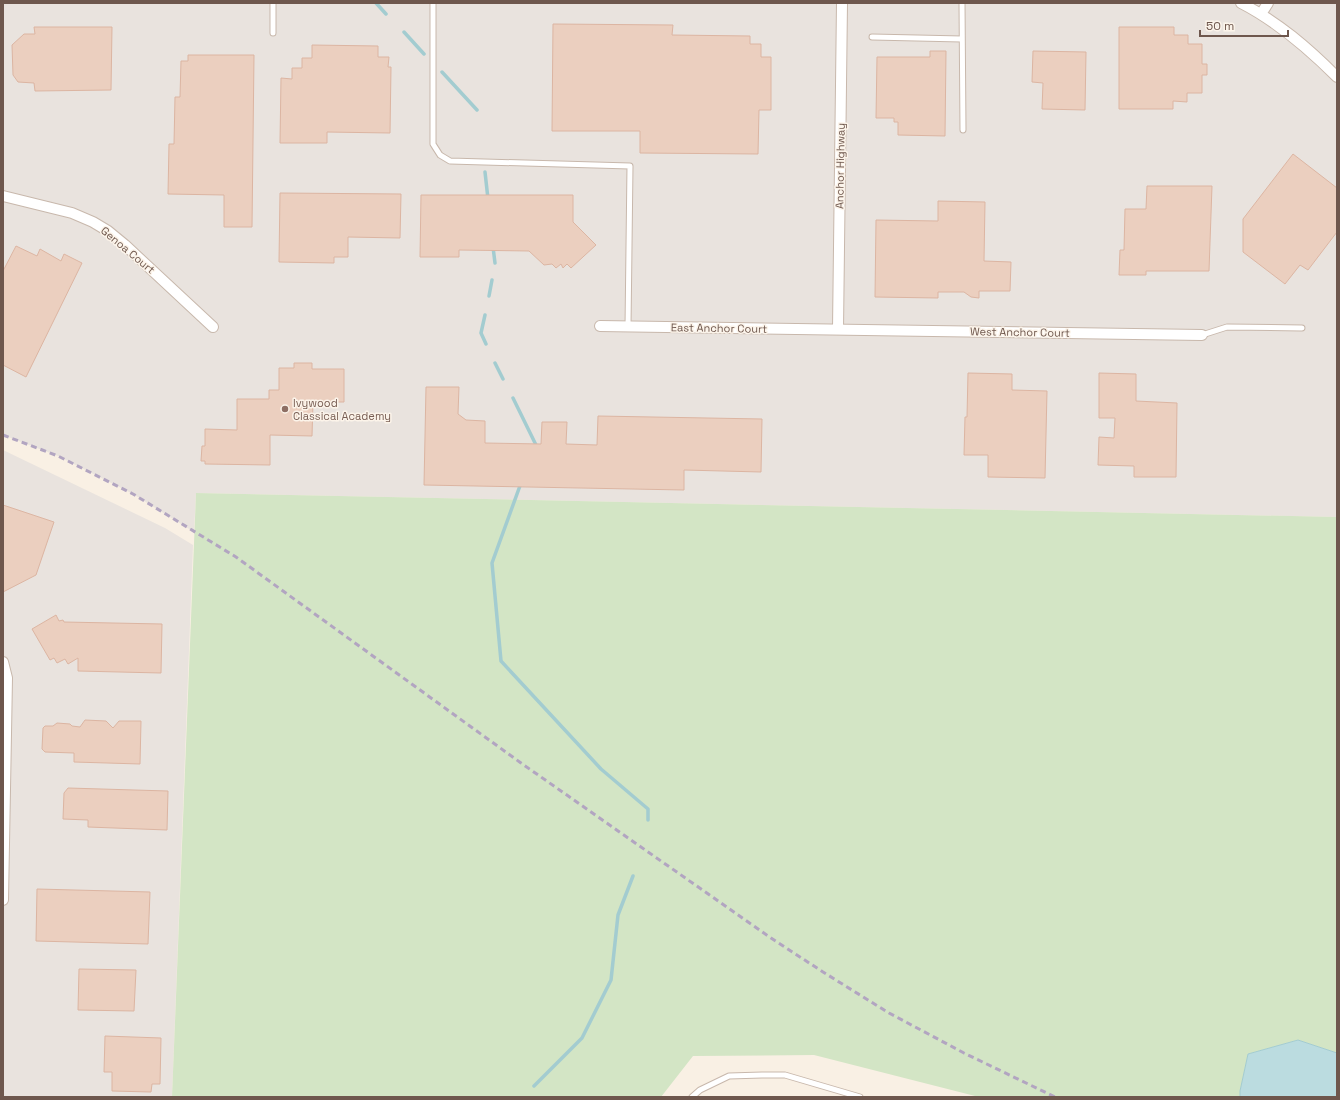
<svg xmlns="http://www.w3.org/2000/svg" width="1340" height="1100" font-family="'Space Grotesk',sans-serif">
	<rect width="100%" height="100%" fill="#f9f0e4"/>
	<path fill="#e9e3de" d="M3,3H1337V517L196,493L194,532L133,494L58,456L3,435Z
		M3,450L165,528L193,545L172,1097H3Z"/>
	<path fill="#d3e5c5" d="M196,493L1337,517V1053L1298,1040L1248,1054L1240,1091V1097H979L814,1055L693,1056L661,1097H172Z"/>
	<path fill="#bbdce0" stroke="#a3ccd0" d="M1298,1040L1337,1053V1097H1240V1091L1248,1054Z"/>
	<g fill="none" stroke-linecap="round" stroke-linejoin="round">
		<path stroke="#a3ccd0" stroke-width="3.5" d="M376,3L386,14
			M404,32L424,54
			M442,72L477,110
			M485,172L488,199
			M493,247L495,263
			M489,296L492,280
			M485,315L481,333L486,344
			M495,363L503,379
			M513,398L536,445L535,447
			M521,483L492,563L501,661L601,769L648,809V820
			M534,1086L582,1038L611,980L618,915L633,876"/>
	</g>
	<path fill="#ebcfbf" stroke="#dcb5a2" d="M553,24L673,25L672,35L750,36V44H761V57H771V110H759L758,154L640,153V131H552Z
		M34,27H112L111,90L35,91L34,83L18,82L13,75L12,45L24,34H35Z
		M1119,27H1174V35H1188V44H1202V64H1207V75H1202V93H1187V102L1173,101V109H1119Z
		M312,45L378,46V57H389L388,67H391L390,133L327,132V143H280L281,78L292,79V68H302V58H312Z
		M930,51H946L945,136L898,135V122H894V118H876L877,57H930Z
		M1033,51L1086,52L1085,110L1042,109L1043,83L1032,82Z
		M188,55H254L252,227H224V195L168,194L169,144H174L175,97H180L181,61H188Z
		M1293,154L1337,188V232L1308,270L1300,265L1285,284L1243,252V219Z
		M1147,186H1212L1209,271H1146V275H1119L1120,250H1124L1125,209H1146Z
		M280,193L401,194L400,238L348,237V257H334V263L279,262Z
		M421,195H573V222L596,245L571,268L567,264L563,268L561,264L556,268L552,264L544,265L529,251L459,250V257H420Z
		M938,201L985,202L984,261L1011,262L1010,291H979V298L971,297L964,292H938V298L875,297L876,220L938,221Z
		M16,246L37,256L40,249L61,261L64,254L82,263L26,377L3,365V271Z
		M294,363H312V369H344V402H313L312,436L270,435V465L205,464V461H201L202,446H205V429L237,430V399H269V390H279V368H294Z
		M968,373L1012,374V390L1047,391L1045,478L988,477V455H964L965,417H967Z
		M1099,373L1136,374V401L1177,403L1176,477H1134V466L1098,465L1099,437L1114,438L1115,418H1099Z
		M426,387H459L458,414L466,420L485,421V443L541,444L542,422H567L566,444L597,445L598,416L762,419L761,472L684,470V490L424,485Z
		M3,505L54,522L36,575L3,592Z
		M56,615L59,621L63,620L64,622L162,624L161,673L78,671V658L68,664L65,659L57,663L54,658L50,660L32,629Z
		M85,720L106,721L113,728L119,721H141L140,764L74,762V753L45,752L42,749L43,728L45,726H53L57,723L70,724L72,726L80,727Z
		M68,788L168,791L167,830L88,827V820L63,819L64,793Z
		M37,889L150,892L148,944L36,941Z
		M79,969L136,970L134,1011L78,1010Z
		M105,1036L161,1038L160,1084H152L151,1092L112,1091V1072H104Z"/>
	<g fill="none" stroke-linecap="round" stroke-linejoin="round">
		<g stroke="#c8b8ac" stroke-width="7">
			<path id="service" d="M273,3V33
				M433,3V144L440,155L450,161L630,166L628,327
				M962,3L963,130
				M872,37L962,39
				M1202,335L1227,327L1302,328
				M692,1097L700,1090L729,1076L762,1075H785L860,1097"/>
		</g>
		<g stroke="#c8b8ac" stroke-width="12">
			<path id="minor" d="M1241,3C1278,22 1308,48 1337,77
				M1261,14L1268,3
				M3,196L72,213L93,222L108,231L125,245L213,327
				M600,326L1202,335
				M838,329L842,3
				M3,662L7,678L3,900"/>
		</g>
		<use href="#service" stroke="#fff" stroke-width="5"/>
		<use href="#minor" stroke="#fff" stroke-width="10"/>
		<path stroke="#b2a5c1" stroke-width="3" stroke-dasharray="6 4" stroke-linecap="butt" d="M3,435L58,456L133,494L236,557L521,763L771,938L823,972L889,1013L964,1053L1055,1097"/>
	</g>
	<circle fill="#8d6e63" stroke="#fcf4ea" stroke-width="1.5" cx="285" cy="409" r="4"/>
	<g text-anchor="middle" stroke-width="3" stroke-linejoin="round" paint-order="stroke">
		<g font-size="11" fill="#6e574d" stroke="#fcf4ea">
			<text transform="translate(840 166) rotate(-89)" y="4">Anchor Highway</text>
			<text transform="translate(128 250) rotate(40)" y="4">Genoa Court</text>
			<text transform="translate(719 328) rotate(1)" y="4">East Anchor Court</text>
			<text transform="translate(1020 332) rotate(1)" y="4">West Anchor Court</text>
		</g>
		<g font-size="11" fill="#785e54" stroke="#fcf4ea" text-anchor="start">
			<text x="293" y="407">Ivywood<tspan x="293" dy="13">Classical Academy</tspan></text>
		</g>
	</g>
	<rect width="1340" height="1100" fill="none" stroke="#6e574d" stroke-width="8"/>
	<path d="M1200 30v6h88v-6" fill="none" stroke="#6e574d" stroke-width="2"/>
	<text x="1206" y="30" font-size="12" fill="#6e574d" stroke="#fcf4ea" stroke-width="3" paint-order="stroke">50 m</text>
</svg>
